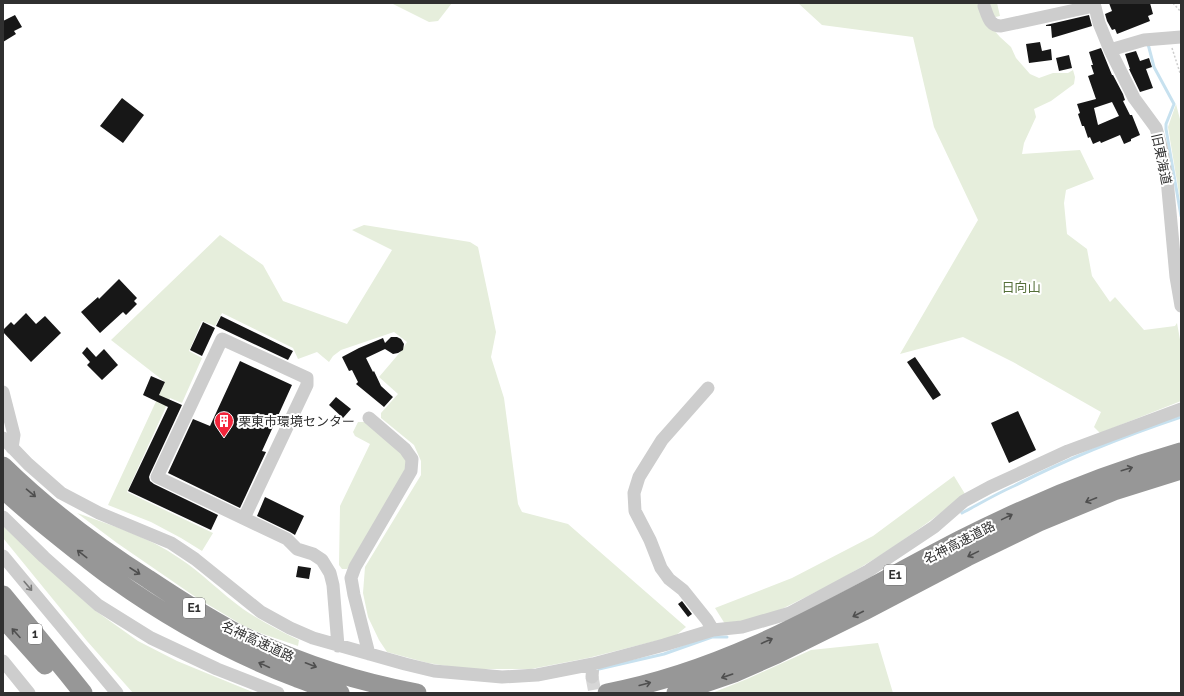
<svg xmlns="http://www.w3.org/2000/svg" width="1184" height="696" font-family="Raleway,'Noto Sans JP',sans-serif">
	<rect width="100%" height="100%" fill="#fff"/>
	<path fill="#e6eedc" d="M391,3H452L438,21L429,22Z
		M798,3H997L1000,16L986,19L991,27L1000,37L1011,47L1016,58L1030,74L1039,78L1053,73H1068L1073,70L1075,77L1074,84L1051,101L1034,109L1036,117L1024,143L1022,154L1080,150L1094,179L1066,190L1064,203L1067,234L1087,249L1092,276L1110,302L1115,297L1144,330L1175,326L1177,323L1181,345V401L1100,433L1094,427L1101,412L1013,362L963,337L900,354L978,220L934,127L913,37L822,25Z
		M1176,104L1181,123V206L1168,127Z
		M364,225L470,242L478,247L496,332L491,357L504,398L518,504L522,512L568,524L686,627L675,636L588,658L531,669H466L428,663L387,652L379,640L368,617L363,593L365,567L421,475V461L414,445L381,418V413L398,394L379,377L402,350L407,342L394,332L341,350L333,356L329,362L317,352L298,359L293,348L222,313L215,326L202,321L189,351L202,358L182,403L170,398L127,492L213,533L202,551L181,538L151,522L108,505L165,382L111,340L220,235L263,265L283,301L347,324L392,250L352,230Z
		M358,422H365L403,453L408,462L405,470L347,569H342L339,565L340,506L370,444L355,436L353,432Z
		M954,476L965,494C916,533 864,569 808,596C790,605 773,614 755,619C745,622 734,622 725,624L715,608L792,578L873,536Z
		M77,513C111,525 149,537 179,558C202,573 221,593 243,609C261,621 279,631 299,640L298,646L263,634L244,626L197,598L117,543Z
		M3,526L93,609L138,641L177,661L255,693H133L87,641L3,538Z
		M878,643L893,693H712L747,679L811,650Z"/>
	<g fill="none" stroke-linecap="round" stroke-linejoin="round">
		<path stroke="#c7e1ef" stroke-width="3" d="M1148,44L1154,67L1174,104L1166,124V129L1181,216
			M962,513C979,504 996,494 1014,486C1067,459 1124,436 1181,417
			M599,669L664,654L712,637H727"/>
	</g>
	<path fill="#171717" fill-rule="evenodd" d="M1109,3H1150L1153,14L1148,16L1150,21L1117,34L1115,29L1112,30L1107,21L1105,14L1112,11Z
		M15,15L22,27L14,31L16,34L3,42V21Z
		M1089,15L1092,26L1052,38L1051,26H1046V25Z
		M1040,42L1042,51L1051,49L1052,60L1029,63L1026,44Z
		M1101,48L1112,75H1113L1123,94L1125,100L1123,101L1130,115H1132L1140,135L1131,139V141L1124,144L1120,135L1101,143L1100,141L1093,144L1090,137L1088,138L1084,126H1082L1078,114L1080,113L1077,104L1096,99L1088,76L1094,74L1091,65H1093L1089,52ZM1112,102L1119,116L1098,125L1094,108Z
		M1136,51L1140,61L1149,58L1152,67L1146,69L1153,88L1140,92L1129,69H1130L1125,54Z
		M1069,55L1072,68L1059,71L1056,58Z
		M122,98L144,115L123,143L100,126Z
		M119,279L137,298L134,301L137,304L126,315L123,312L100,333L81,312L98,297L99,299Z
		M26,313L36,324L45,316L61,333L31,362L3,332V330L11,322L14,325Z
		M221,316L293,351L288,360L216,326Z
		M203,322L215,328L202,356L190,350Z
		M391,337H397L401,339L404,344L403,350L398,353L393,354L385,349L366,358L373,372L374,371L381,386L393,397L384,407L356,384L358,382L352,370L349,371L342,357L359,348L383,338L385,343Z
		M87,347L96,357L104,349L118,365L102,380L87,365L90,362L82,353Z
		M915,357L941,395L933,400L907,362Z
		M240,361L292,385L262,451L266,452L240,508L168,473L193,419L210,426Z
		M151,376L165,382L159,395L182,405L150,474L149,477L150,481L154,484L218,515L211,530L128,491L168,407L143,395Z
		M336,397L351,409L343,418L329,405Z
		M1018,411L1036,450L1009,463L991,423Z
		M265,497L304,516L295,535L290,532L257,516Z
		M298,566L311,568L309,579L296,577Z
		M682,601L692,614L688,617L678,604Z"/>
	<g fill="none" stroke-linecap="round" stroke-linejoin="round">
		<path stroke="#d6d6d6" stroke-width="13" stroke-dasharray="13 6" stroke-linecap="butt" d="M592,677L595,693"/>
		<path stroke="#cdcdcd" stroke-width="1.5" stroke-dasharray="2 2" stroke-linecap="butt" d="M1173,3L1181,12
			M1172,48L1181,76"/>
		<path stroke="#cdcdcd" stroke-width="13" d="M1094,3L1099,23L1110,50L1134,98L1156,128L1161,146L1167,179L1176,277L1181,306
			M984,6C988,16 989,26 1001,26L1094,6
			M1110,50L1144,40L1181,37
			M708,388L662,440L639,477L634,493L635,511L650,540L661,568L669,579L683,590L707,620L713,630
			M3,392L14,435L12,448
			M3,438L28,464L61,493L99,513L171,543L195,559L261,612L290,628L313,638L405,664L434,671L502,677L537,675L593,664L664,645L713,630L742,627L790,613L868,571L934,527L964,501L990,487L1068,451L1181,409
			M3,517L44,557L98,605L151,638L217,669L278,693
			M244,518L307,385V378L222,339L157,477L287,539L297,549L313,554L322,560L330,573L333,585L338,646
			M3,556L117,693
			M369,654L354,595L351,578L355,567L411,471L412,459L405,449L369,418
			M3,661L29,693
			M592,677L593,664"/>
		<path stroke="#979797" stroke-width="19" d="M3,466C47,509 96,546 148,579C175,597 203,615 231,630C290,660 352,681 417,693
			M3,489C26,511 52,531 77,551C89,560 101,570 114,579C170,619 232,653 297,678C311,683 325,689 340,693
			M3,595L67,673L83,693
			M3,618L45,665
			M607,693C738,668 844,600 960,540C1031,504 1104,474 1181,452
			M676,693L734,673L777,654L864,611L967,557L1039,522L1114,491L1181,470"/>
	</g>
	<defs><path id="oneway-shaft" d="M-6 0H5M1.5-3L5.5 0L1.5 3" fill="none" stroke-width="1.6" stroke-linecap="round" stroke-linejoin="round"/></defs>
	<g stroke="#4f4f4f">
		<use href="#oneway-shaft" transform="translate(1127 469) rotate(-17)"/>
		<use href="#oneway-shaft" transform="translate(31 493) rotate(40)"/>
		<use href="#oneway-shaft" transform="translate(1091 500) rotate(158)"/>
		<use href="#oneway-shaft" transform="translate(1007 517) rotate(-26)"/>
		<use href="#oneway-shaft" transform="translate(82 554) rotate(-142)"/>
		<use href="#oneway-shaft" transform="translate(973 554) rotate(154)"/>
		<use href="#oneway-shaft" transform="translate(135 571) rotate(33)"/>
		<use href="#oneway-shaft" transform="translate(858 614) rotate(153)"/>
		<use href="#oneway-shaft" transform="translate(16 633) rotate(-132)"/>
		<use href="#oneway-shaft" transform="translate(767 641) rotate(-24)"/>
		<use href="#oneway-shaft" transform="translate(264 665) rotate(-155)"/>
		<use href="#oneway-shaft" transform="translate(311 665) rotate(21)"/>
		<use href="#oneway-shaft" transform="translate(727 676) rotate(161)"/>
		<use href="#oneway-shaft" transform="translate(645 684) rotate(-15)"/>
	</g>
	<use stroke="#777" href="#oneway-shaft" transform="translate(28 586) rotate(50)"/>
	<defs>
		<g id="building-pin" transform="scale(1)"><path d="M0 17L-7.5 6A9.5 9.5 0 1 1 7.5 6Z" fill="#f3253b" stroke="#fff"/><path d="M-4-6H4V6H1V3H-1V6H-4ZM-2.5-4.3h1.7v1.8h-1.7ZM.8-4.3h1.7v1.8H.8ZM-2.5-1h1.7V.8h-1.7ZM.8-1h1.7V.8H.8Z" fill="#fff"/></g>
	</defs>
	<g fill-rule="evenodd">
		<use href="#building-pin" x="224" y="421"/>
	</g>
	<g text-anchor="middle" stroke-width="4" stroke-linejoin="round" paint-order="stroke">
		<g fill="#fff" stroke="#6e6e6e" stroke-width="1">
			<rect x="884" y="565" width="22" height="20" rx="3"/>
			<rect x="183" y="598" width="22" height="20" rx="3"/>
			<rect x="28" y="624" width="14" height="20" rx="3"/>
		</g>
		<g font-size="12" font-weight="bold" fill="#303030">
			<text x="895" y="579">E1</text>
			<text x="194" y="612">E1</text>
			<text x="35" y="638">1</text>
		</g>
		<g font-size="13" fill="#303030" stroke="#fff">
			<text transform="translate(1162 159) rotate(78)" y="5">旧東海道</text>
			<text transform="translate(959 542) rotate(-27)" y="5">名神高速道路</text>
			<text transform="translate(258 641) rotate(25)" y="5">名神高速道路</text>
		</g>
		<g font-size="13" fill="#546f39" stroke="#fff">
			<text x="1021" y="292">日向山</text>
		</g>
		<g font-size="13" fill="#303030" stroke="#fff" text-anchor="start">
			<text x="238" y="426">栗東市環境センター</text>
		</g>
	</g>
	<rect width="1184" height="696" fill="none" stroke="#303030" stroke-width="8"/>
</svg>
